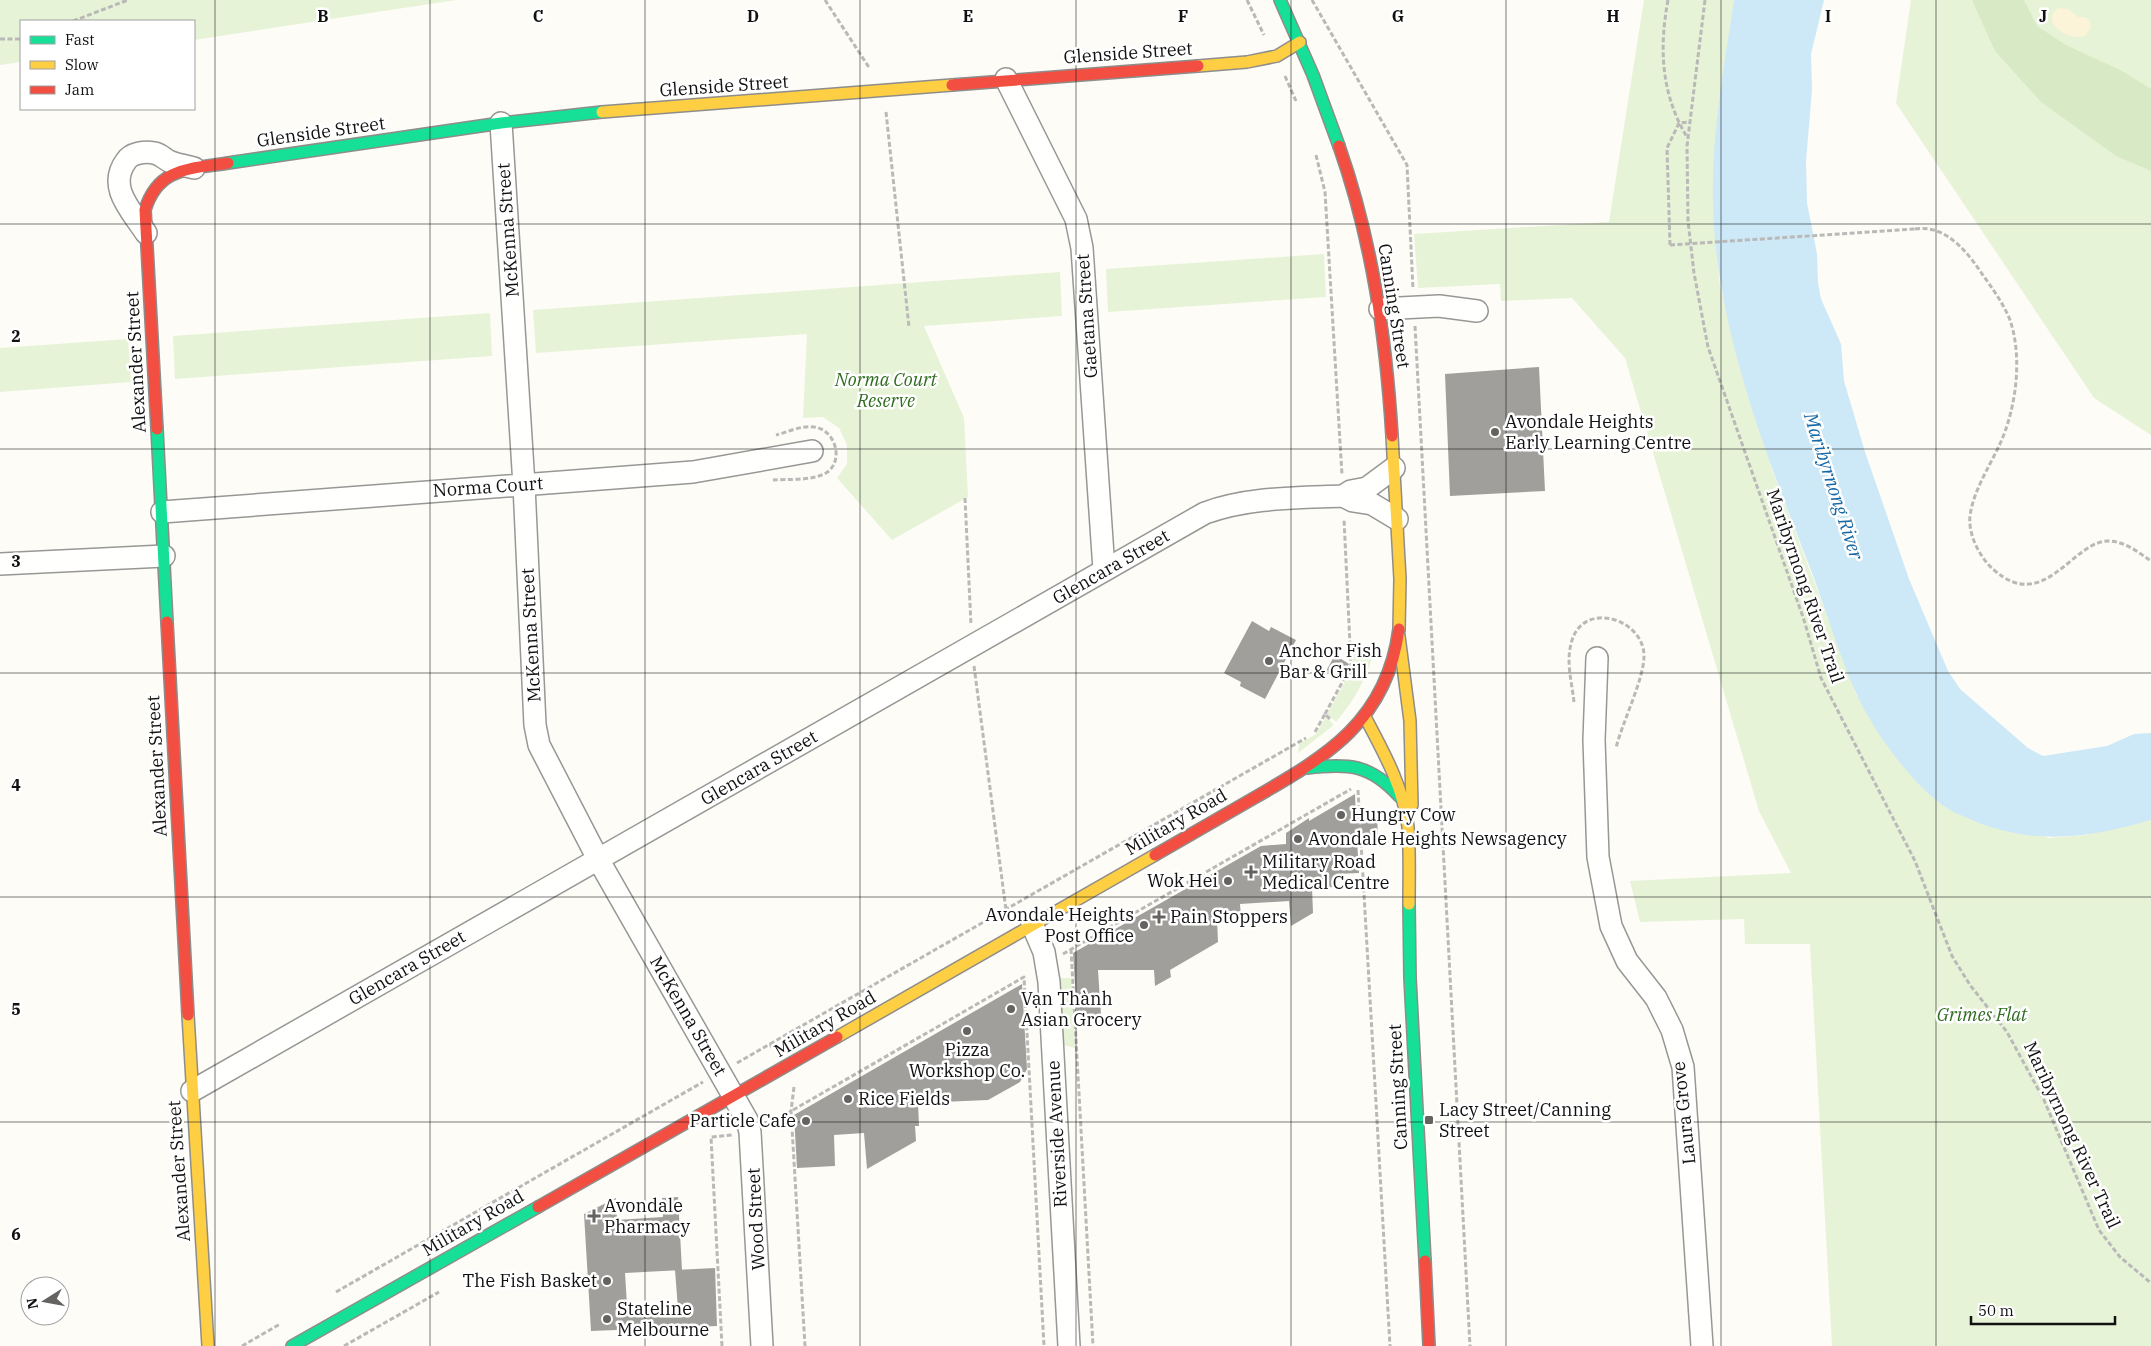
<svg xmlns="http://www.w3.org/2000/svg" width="2151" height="1346" font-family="'IBM Plex Serif',serif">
	<rect width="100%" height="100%" fill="#fdfcf7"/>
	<path fill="#e7f3d7" d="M0,0H456L194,40V21H21V62L0,65Z
		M1644,0H1734L1718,110L1713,204L1720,286L1741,369L1773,472L1857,696L2048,838L2085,835L2151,820V1346H1832L1810,944H1745L1744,919L1640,922L1630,881L1791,873L1759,811L1625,358L1572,298L1501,301L1500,284L1418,288L1414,234L1609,222Z
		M1911,0H2151V435L2094,398L1896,103Z
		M1324,254L1326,297L1108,312L1106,269Z
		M1060,272L1062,316L924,326L964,418L968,497L892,540L837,478L847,464V445L839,428L823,417L803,418L807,334L536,353L533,310Z
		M490,313L492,356L175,379L173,336Z
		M128,339L131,382L0,392V348Z
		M1372,644L1376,645C1368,675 1356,699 1336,722L1327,714L1353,667L1352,648Z
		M1326,717L1334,725L1298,753L1299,744L1316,734Z
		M1059,978H1071L1075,1048L1063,1045Z"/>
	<path fill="#d8eac5" d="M1972,0H2024L2037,26L2066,45L2122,71L2151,89V171L2116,156L2041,102L1995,51Z"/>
	<path fill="#fcf4d9" d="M2058,8L2068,9L2078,17H2085L2090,21L2091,27L2086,35C2072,43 2038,23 2058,8Z"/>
	<path fill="#cde8f7" d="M1734,0H1824L1811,54L1812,90L1806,161L1807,203L1817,254L1818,283L1821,299L1841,344L1844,381L1865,452L1909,579L1948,671L1960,689L2028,748L2043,756L2107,746L2134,734L2151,733V820C2089,838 2033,846 1972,820C1964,816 1954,813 1947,808C1913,786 1874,732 1857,695C1839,656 1827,613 1812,573C1767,457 1716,330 1713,204C1711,136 1724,67 1734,0Z"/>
	<path fill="#a19f9c" d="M1539,367L1545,491L1450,496L1445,374Z
		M1252,621L1269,631L1271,627L1296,640L1265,699L1240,686L1241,682L1224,673Z
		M1335,655L1349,664L1341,679L1326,671Z
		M1355,794L1356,818L1377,817L1378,837L1357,840L1359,873L1336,874V887L1312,888L1313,913L1291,926L1289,901L1240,904L1241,917L1217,918L1218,942L1170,970L1171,977L1155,986L1154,970H1098L1101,1015L1077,1016L1073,953L1261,846L1286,844V833L1309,818V821Z
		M1022,984L1027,1069L1020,1082L988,1100L918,1103L919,1126H915L916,1141L867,1169L864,1133L834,1135L835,1166L797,1168L794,1115Z
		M678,1197L682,1270L625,1273L627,1305H645V1310L678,1309L675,1270L715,1268L717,1326L591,1331L584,1214L616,1198L617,1220L663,1217L662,1198Z"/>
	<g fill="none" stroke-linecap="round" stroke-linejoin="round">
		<g stroke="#979795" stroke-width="24">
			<path id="street" d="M1006,79L1076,219L1082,248L1104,570
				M501,123L524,485L535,725L539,745L598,859L747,1120L750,1132L762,1346
				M146,233C131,210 107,187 126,161C131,153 145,151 154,153C161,154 165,160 171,162C179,165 187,166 194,168
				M1380,309L1439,306L1477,311
				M1343,496L1353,501L1372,504L1397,519
				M162,512L693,472L812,451
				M0,564L164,556
				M1597,658L1594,740L1598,857L1611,926L1627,961L1656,998L1672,1030L1683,1067L1702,1346
				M1032,924L1044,952L1049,982L1069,1346
				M192,1091L1205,513C1249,497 1297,498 1343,496L1351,491L1367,488L1394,468"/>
		</g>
		<g stroke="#8e8d8b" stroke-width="14">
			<path id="fast" d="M1280,0L1313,75L1339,146
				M228,163L501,123L602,112
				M157,429L167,622
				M1307,768C1348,763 1370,764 1399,796
				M1409,904L1410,978L1425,1261
				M292,1346L538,1207"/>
		</g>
		<g stroke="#8e8d8b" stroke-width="14">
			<path id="slow" d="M1198,66L1247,62L1277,56L1300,42
				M602,112L952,85
				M1392,436L1400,579L1399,629
				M1399,636L1410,721L1412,805
				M1365,717C1383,751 1404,788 1408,827C1410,852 1409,879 1409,904
				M188,1015L208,1346
				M837,1037L1155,855"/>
		</g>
		<g stroke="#8e8d8b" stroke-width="14">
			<path id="jam" d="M952,85L1198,66
				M1339,146C1372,240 1386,337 1392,436
				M157,429L145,210C158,167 190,169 228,163
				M167,622L188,1015
				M1155,855C1188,836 1221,817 1254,798C1327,756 1387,721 1399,629
				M538,1207L837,1037
				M1425,1261L1429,1346"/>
		</g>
		<path stroke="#b9b9b8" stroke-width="3" stroke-dasharray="5 2.5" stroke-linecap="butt" d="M825,0L870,69
			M1247,0L1264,35
			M1312,0L1407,165L1413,289
			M1668,0C1659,48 1661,94 1687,137
			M1705,0L1687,146L1688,221L1694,273L1708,347L1804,620L1821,678L1915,861L1952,956L1970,985L2007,1032L2044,1100L2099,1230L2120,1257L2151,1283
			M73,21L128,0
			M0,39H21
			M1285,76L1296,101
			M886,112L909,327
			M1316,155L1325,192L1342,475
			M1915,229C1942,225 1961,245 1976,265C1988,283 2002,300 2010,320C2023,358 2016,410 1999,446C1989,467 1973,492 1970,516C1968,535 1980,558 1994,570C2045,615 2073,539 2110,541C2126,542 2139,553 2151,561
			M1670,245L1667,148L1679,123L1689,122
			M1415,326L1470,1346
			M773,480C788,479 812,481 826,473C845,461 835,429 814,427C802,425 788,432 776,435
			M965,498L971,625
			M974,666L1006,910
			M1574,702C1572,683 1566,663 1571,644C1581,599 1644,618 1644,656C1644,679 1622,723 1616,748
			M1325,714L1351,666L1344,519
			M1315,732L1325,714L1331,720
			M1358,790L1390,1346
			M1071,949L1093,1346
			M1063,954L1351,789
			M770,1044L1306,738
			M737,1063L770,1044L773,1049
			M794,1087L791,1111L805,1346
			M767,1125L1024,977L1044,1346
			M336,1292L703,1082
			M242,1346L280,1324
			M344,1346L439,1292
			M722,1346L711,1137L732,1135"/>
		<use href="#street" stroke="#fffffe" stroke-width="21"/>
		<use href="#fast" stroke="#16e098" stroke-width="11"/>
		<use href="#slow" stroke="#ffcf43" stroke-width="11"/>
		<use href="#jam" stroke="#f24e42" stroke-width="11"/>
		<path stroke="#b9b9b8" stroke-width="3" stroke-dasharray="5 2.5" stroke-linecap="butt" d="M1670,245L1915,229"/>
	</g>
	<path fill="none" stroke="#111" stroke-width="1" stroke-opacity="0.55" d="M215,0V1346M430,0V1346M645,0V1346M860,0V1346M1076,0V1346M1291,0V1346M1506,0V1346M1721,0V1346M1936,0V1346M0,224H2151M0,449H2151M0,673H2151M0,897H2151M0,1122H2151"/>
	<g fill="#646362" stroke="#fff" stroke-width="2">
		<circle cx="1495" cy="432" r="5"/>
		<circle cx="1269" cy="661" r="5"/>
		<circle cx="1341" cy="815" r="5"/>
		<circle cx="1298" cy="839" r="5"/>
		<path d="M1248.5 864.5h5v5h5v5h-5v5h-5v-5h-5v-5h5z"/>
		<circle cx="1228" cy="881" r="5"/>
		<path d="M1156.5 909.5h5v5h5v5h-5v5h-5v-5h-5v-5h5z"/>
		<circle cx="1144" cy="925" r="5"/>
		<circle cx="1011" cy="1009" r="5"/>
		<circle cx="967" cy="1031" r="5"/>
		<circle cx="848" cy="1099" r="5"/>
		<rect x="1424" y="1115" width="10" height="10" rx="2.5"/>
		<circle cx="806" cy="1121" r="5"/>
		<path d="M591.5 1208.5h5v5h5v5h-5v5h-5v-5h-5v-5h5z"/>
		<circle cx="607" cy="1281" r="5"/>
		<circle cx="607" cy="1319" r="5"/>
	</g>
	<g text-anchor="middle" stroke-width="5" stroke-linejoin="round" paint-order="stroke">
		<g font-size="18" fill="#111" stroke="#fff">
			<text transform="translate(1128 53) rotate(-4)" y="6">Glenside Street</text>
			<text transform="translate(724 86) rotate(-4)" y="6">Glenside Street</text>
			<text transform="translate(321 132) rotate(-8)" y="6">Glenside Street</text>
			<text transform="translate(508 230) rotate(-94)" y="6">McKenna Street</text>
			<text transform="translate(1394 306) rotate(81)" y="6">Canning Street</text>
			<text transform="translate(1087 316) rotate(-94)" y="6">Gaetana Street</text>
			<text transform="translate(136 362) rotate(-93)" y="6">Alexander Street</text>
			<text transform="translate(488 487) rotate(-4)" y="6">Norma Court</text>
			<text transform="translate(1111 567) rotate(-30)" y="6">Glencara Street</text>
			<text transform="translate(1805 586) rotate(71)" y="6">Maribyrnong River Trail</text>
			<text transform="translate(531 635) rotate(-93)" y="6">McKenna Street</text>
			<text transform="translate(157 766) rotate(-93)" y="6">Alexander Street</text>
			<text transform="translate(759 768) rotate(-30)" y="6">Glencara Street</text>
			<text transform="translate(1176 822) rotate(-30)" y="6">Military Road</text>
			<text transform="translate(407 968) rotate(-30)" y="6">Glencara Street</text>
			<text transform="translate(688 1016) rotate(60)" y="6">McKenna Street</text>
			<text transform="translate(825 1024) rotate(-30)" y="6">Military Road</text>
			<text transform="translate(1398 1087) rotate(-93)" y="6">Canning Street</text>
			<text transform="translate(1684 1113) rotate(-96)" y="6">Laura Grove</text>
			<text transform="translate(1057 1134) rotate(-93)" y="6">Riverside Avenue</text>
			<text transform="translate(2072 1135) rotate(65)" y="6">Maribyrnong River Trail</text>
			<text transform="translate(179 1171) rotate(-94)" y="6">Alexander Street</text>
			<text transform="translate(756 1219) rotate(-93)" y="6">Wood Street</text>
			<text transform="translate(473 1223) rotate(-30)" y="6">Military Road</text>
		</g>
		<g font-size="18" font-style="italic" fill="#2f6b1f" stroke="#fff">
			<text x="886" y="386">Norma Court<tspan x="886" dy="21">Reserve</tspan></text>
			<text x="1982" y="1021">Grimes Flat</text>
		</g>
		<g font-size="18" fill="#111" stroke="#fff" text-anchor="start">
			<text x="1505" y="428">Avondale Heights<tspan x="1505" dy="21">Early Learning Centre</tspan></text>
			<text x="1279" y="657">Anchor Fish<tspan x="1279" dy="21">Bar &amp; Grill</tspan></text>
			<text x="1351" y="821">Hungry Cow</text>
			<text x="1308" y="845">Avondale Heights Newsagency</text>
			<text x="1262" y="868">Military Road<tspan x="1262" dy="21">Medical Centre</tspan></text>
			<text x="1218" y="887" text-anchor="end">Wok Hei</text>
			<text x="1134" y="921" text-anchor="end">Avondale Heights<tspan x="1134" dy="21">Post Office</tspan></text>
			<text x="1170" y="923">Pain Stoppers</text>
			<text x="1021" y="1005">Vạn Thành<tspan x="1021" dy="21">Asian Grocery</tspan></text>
			<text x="967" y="1056" text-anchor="middle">Pizza<tspan x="967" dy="21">Workshop Co.</tspan></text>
			<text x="858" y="1105">Rice Fields</text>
			<text x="1439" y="1116">Lacy Street/Canning<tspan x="1439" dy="21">Street</tspan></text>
			<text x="796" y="1127" text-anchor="end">Particle Cafe</text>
			<text x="604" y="1212">Avondale<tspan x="604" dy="21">Pharmacy</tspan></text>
			<text x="597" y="1287" text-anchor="end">The Fish Basket</text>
			<text x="617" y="1315">Stateline<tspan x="617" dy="21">Melbourne</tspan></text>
		</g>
		<g font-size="19" font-style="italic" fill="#1768a6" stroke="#fff">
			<text transform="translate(1834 486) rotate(72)" y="7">Maribyrnong River</text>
		</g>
	</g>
	<g font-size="16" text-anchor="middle" font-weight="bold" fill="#111" stroke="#fff" stroke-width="5" stroke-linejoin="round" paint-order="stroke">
		<text x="323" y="22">B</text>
		<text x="538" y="22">C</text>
		<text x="753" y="22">D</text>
		<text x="968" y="22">E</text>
		<text x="1183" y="22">F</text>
		<text x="1398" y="22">G</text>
		<text x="1613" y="22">H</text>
		<text x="1828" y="22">I</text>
		<text x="2043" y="22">J</text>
		<text x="16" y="342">2</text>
		<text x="16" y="567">3</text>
		<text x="16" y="791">4</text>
		<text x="16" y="1015">5</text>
		<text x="16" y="1240">6</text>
	</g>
	<rect x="20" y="20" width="175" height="90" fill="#ffffff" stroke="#a0a0a0"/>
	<rect x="30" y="36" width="25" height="8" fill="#16e098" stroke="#a0a0a0"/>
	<text x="65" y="45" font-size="15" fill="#111111">Fast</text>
	<rect x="30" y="61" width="25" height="8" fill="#ffcf43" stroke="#a0a0a0"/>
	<text x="65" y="70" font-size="15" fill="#111111">Slow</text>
	<rect x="30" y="86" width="25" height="8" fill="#f24e42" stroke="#a0a0a0"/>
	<text x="65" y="95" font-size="15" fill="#111111">Jam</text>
	<g transform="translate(45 1301) rotate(259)"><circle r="24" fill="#ffffff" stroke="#a0a0a0"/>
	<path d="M0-4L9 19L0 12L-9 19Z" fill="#646362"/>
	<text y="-8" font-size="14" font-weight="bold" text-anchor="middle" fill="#111111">N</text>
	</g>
	<path d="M1971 1316v8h144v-8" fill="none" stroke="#111111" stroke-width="2.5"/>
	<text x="1978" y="1316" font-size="15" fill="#111111" stroke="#ffffff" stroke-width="4" paint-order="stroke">50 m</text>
</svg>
